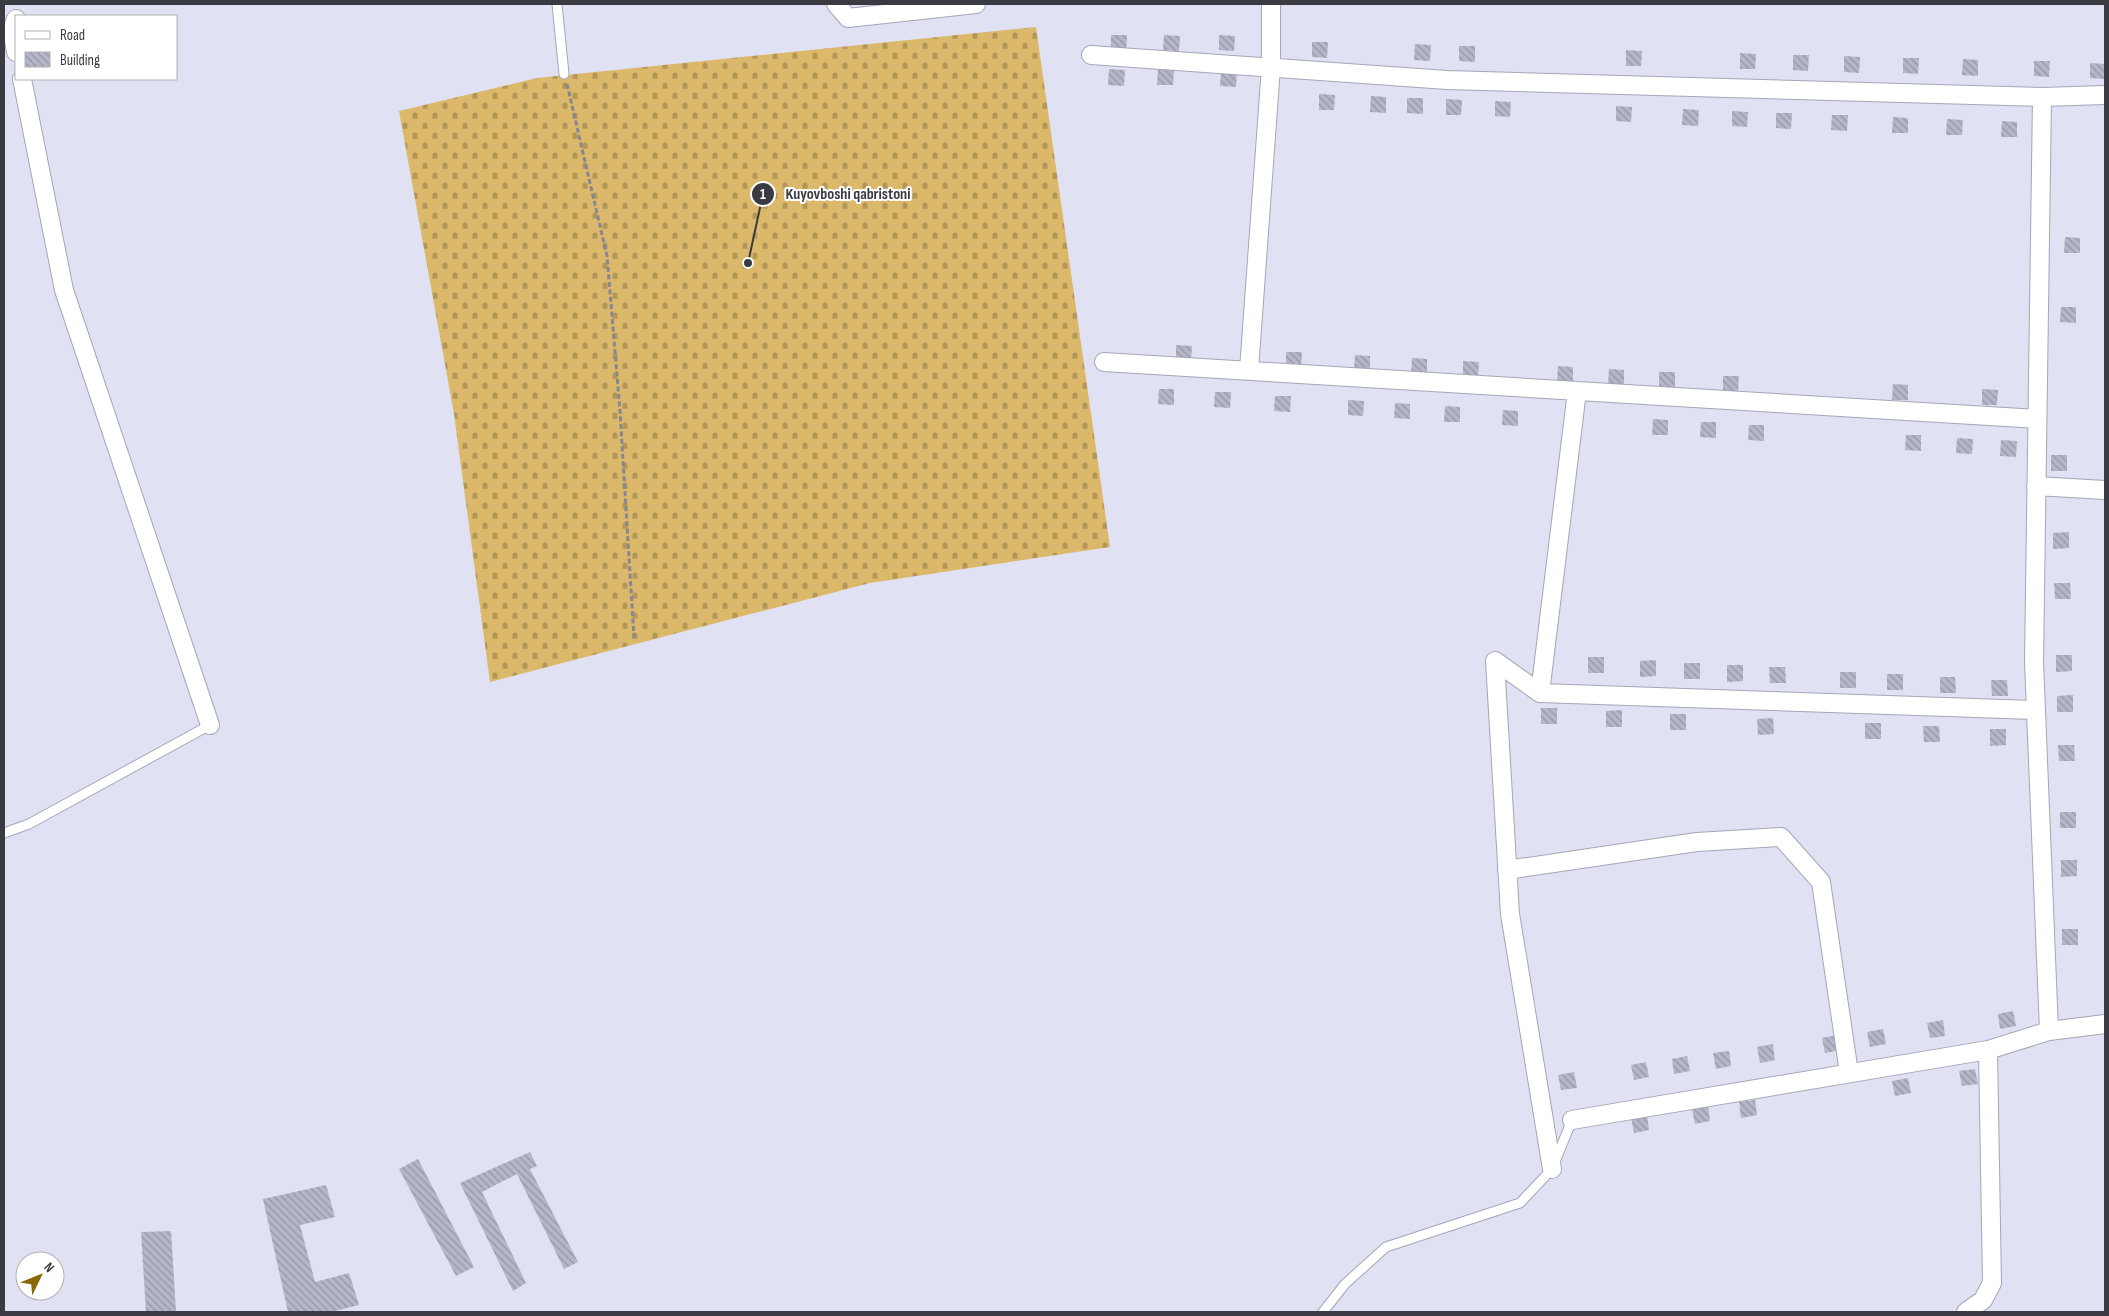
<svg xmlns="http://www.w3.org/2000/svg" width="2109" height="1316" font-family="'Sofia Sans Condensed',sans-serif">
	<defs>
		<pattern id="cemetery-stones" width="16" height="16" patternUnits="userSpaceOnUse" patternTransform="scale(1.25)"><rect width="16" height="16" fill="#dbb86a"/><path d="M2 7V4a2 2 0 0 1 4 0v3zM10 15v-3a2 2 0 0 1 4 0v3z" fill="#b39759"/></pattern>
		<pattern id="building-back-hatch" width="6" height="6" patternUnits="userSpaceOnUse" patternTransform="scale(1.25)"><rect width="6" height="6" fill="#b5b6c8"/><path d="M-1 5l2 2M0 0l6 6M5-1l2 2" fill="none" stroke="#9495a4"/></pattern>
	</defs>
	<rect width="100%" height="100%" fill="#e0e1f3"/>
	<path fill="url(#cemetery-stones)" d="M1036,27L1110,547L870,583L490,682L454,414L399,111L537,78Z"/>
	<path fill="url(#building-back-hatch)" d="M1111,35H1127L1126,51L1111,50Z
		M1164,35L1180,36L1179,51L1163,50Z
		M1219,35L1235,36L1234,51L1219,50Z
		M1312,42H1328L1327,58L1312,57Z
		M1415,44L1431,45L1430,61L1414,60Z
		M1459,46H1475V62L1459,61Z
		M1626,50L1642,51L1641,66H1626Z
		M1740,53L1756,54L1755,69H1740Z
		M1793,55H1809L1808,71L1793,70Z
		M1844,56L1860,57L1859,73L1844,72Z
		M1903,58H1919L1918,74L1903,73Z
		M1963,59L1978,60V76L1962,75Z
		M2034,61H2050L2049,77L2034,76Z
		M2090,63L2105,64V79L2090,78Z
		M1109,69L1125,70L1124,86L1108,85Z
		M1158,69L1174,70L1173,85H1157Z
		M1221,71H1237L1236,87L1220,86Z
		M1319,94L1335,95L1334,110H1319Z
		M1371,96L1386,97V113L1370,112Z
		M1407,98H1423V114L1407,113Z
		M1446,99L1462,100L1461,115H1446Z
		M1495,101L1511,102L1510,117L1495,116Z
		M1616,106L1632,107L1631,122L1616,121Z
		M1683,109L1699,110L1698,126L1682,125Z
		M1732,111L1748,112L1747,127L1732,126Z
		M1776,113H1792L1791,129L1776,128Z
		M1832,115H1848L1847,131L1831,130Z
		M1893,117L1908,118V133H1892Z
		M1947,119L1963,120L1962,135H1946Z
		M2002,121L2017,122V137H2001Z
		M2065,237L2080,238V253H2064Z
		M2061,307H2076V323L2060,322Z
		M1176,345L1192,346L1191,362L1176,361Z
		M1286,352H1302L1301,368L1286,367Z
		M1355,355L1370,356V371H1354Z
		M1412,358L1427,359V374H1411Z
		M1463,361L1479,362L1478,378L1463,377Z
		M1558,366L1573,367V382H1557Z
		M1609,369L1624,370V385H1608Z
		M1659,372H1675V388L1659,387Z
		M1723,376H1739L1738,392L1723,391Z
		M1893,384L1908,385V400H1892Z
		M1159,389H1174V405L1158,404Z
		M1982,389L1998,390L1997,405H1982Z
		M1215,392H1231L1230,408L1214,407Z
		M1275,396H1291L1290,412L1274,411Z
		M1348,400L1364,401L1363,416L1348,415Z
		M1395,403L1410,404V419L1394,418Z
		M1445,406L1460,407V422H1444Z
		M1503,410L1518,411V426L1502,425Z
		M1653,419L1668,420V435H1652Z
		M1701,422H1716V438L1700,437Z
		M1749,425H1764V441L1748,440Z
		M1906,435H1921V451L1905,450Z
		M1957,438L1973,439L1972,454L1956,453Z
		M2001,440L2017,441L2016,457L2000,456Z
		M2051,455H2067V471H2051Z
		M2069,532V548L2053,549V533Z
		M2054,583H2070L2071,599H2055Z
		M2056,655H2072V671L2056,672Z
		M1588,657H1604V673H1588Z
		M1656,660V676L1640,677V661Z
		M1684,663H1700V679H1684Z
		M1727,665H1743V681L1727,682Z
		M1769,667H1785L1786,683H1770Z
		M1840,672H1856V688H1840Z
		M1887,674H1903V690H1887Z
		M1940,677H1955L1956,693H1940Z
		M1991,680H2007L2008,696H1992Z
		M2073,695V712H2057V696Z
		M1541,708H1557V724H1541Z
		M1622,710V727H1606V711Z
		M1670,714H1686V730H1670Z
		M1773,718L1774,734L1758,735L1757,719Z
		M1865,723H1881V739H1865Z
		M1923,726H1939L1940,742H1924Z
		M1990,729H2006V745L1990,746Z
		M2058,745H2074L2075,761H2059Z
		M2060,812H2076V828H2060Z
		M2061,860H2077V876L2061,877Z
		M2062,929H2078V945H2062Z
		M2013,1011L2016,1026L2000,1029L1998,1014Z
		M1943,1020L1945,1036L1930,1038L1927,1023Z
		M1883,1029L1886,1044L1870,1047L1867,1032Z
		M1838,1035L1841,1050L1825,1053L1822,1038Z
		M1773,1044L1775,1060L1760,1063L1757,1047Z
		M1729,1051L1731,1066L1716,1069L1713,1053Z
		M1687,1056L1690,1071L1674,1074L1672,1059Z
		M1646,1062L1649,1077L1634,1080L1631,1065Z
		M1975,1069L1978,1084L1962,1086L1959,1071Z
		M1574,1072L1577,1088L1561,1090L1558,1075Z
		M1908,1078L1911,1093L1895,1096L1892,1081Z
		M1755,1100L1757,1115L1741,1118L1739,1102Z
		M1708,1106L1710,1121L1695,1124L1692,1109Z
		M1647,1115L1649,1130L1634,1133L1631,1117Z
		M530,1152L537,1166L530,1169L578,1262L564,1269L517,1174L482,1192L526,1283L513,1291L460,1183Z
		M418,1159L474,1267L456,1276L399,1169Z
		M326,1185L335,1217L300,1225L315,1282L349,1273L359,1305L331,1312H288L263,1199Z
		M171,1231L176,1312H146L141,1232Z"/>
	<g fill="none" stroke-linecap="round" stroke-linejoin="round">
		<g stroke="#a5a6b7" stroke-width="11">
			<path id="lane" d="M557,4L564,74
				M4,833L29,824L210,725
				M1323,1312L1345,1284L1386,1247L1520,1203L1552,1169L1572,1120"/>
		</g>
		<g stroke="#a5a6b7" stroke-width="20">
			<path id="street" d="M836,4L848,18L976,4
				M16,19L12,30L16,52
				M1091,55L1447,80L2042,97L2105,95
				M22,79L64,290L210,725
				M2042,97L2034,662L2049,1031
				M1104,362L2037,419
				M1249,370L1271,67V4
				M2036,486L2105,490
				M1495,661L1540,693L2036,710
				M1495,661L1510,914L1552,1169
				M1540,693L1577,391
				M1507,870L1697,842L1781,837L1821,882L1849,1073
				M1572,1120L1988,1050L2049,1031L2105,1024
				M1966,1312L1983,1300L1992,1283L1988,1050"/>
		</g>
		<path stroke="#868793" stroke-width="3" stroke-dasharray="5 2.5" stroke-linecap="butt" d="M567,84L607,256L620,411L634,638"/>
		<use href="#lane" stroke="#fff" stroke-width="9"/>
		<use href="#street" stroke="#fff" stroke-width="18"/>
	</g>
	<path fill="none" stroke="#3a3b42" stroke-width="2" d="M748 263L763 194"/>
	<g fill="#3a3b42" stroke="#fff" stroke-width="2">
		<circle cx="748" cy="263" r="5"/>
		<circle cx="763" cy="194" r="12"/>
	</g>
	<g font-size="15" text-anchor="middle" font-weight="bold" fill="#fff">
		<text x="763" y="199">1</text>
	</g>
	<g font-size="16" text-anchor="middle" font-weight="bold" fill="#3a3b42" stroke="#fff" stroke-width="4" stroke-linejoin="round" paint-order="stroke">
		<text x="848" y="199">Kuyovboshi qabristoni</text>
	</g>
	<rect width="2109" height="1316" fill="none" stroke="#3a3b42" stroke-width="10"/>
	<rect x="15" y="15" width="162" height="65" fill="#ffffff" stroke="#b0b1b3"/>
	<rect x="25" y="31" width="25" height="8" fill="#ffffff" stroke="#b0b1b3"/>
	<text x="60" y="40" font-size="15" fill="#3a3b42">Road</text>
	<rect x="25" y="52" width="25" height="15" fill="url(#building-back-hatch)" stroke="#b0b1b3"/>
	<text x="60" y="65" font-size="15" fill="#3a3b42">Building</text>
	<g transform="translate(40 1276) rotate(47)"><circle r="24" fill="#ffffff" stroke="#b0b1b3"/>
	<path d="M0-4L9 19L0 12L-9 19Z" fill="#8a6705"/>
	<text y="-8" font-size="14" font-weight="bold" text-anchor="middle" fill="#3a3b42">N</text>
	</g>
</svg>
